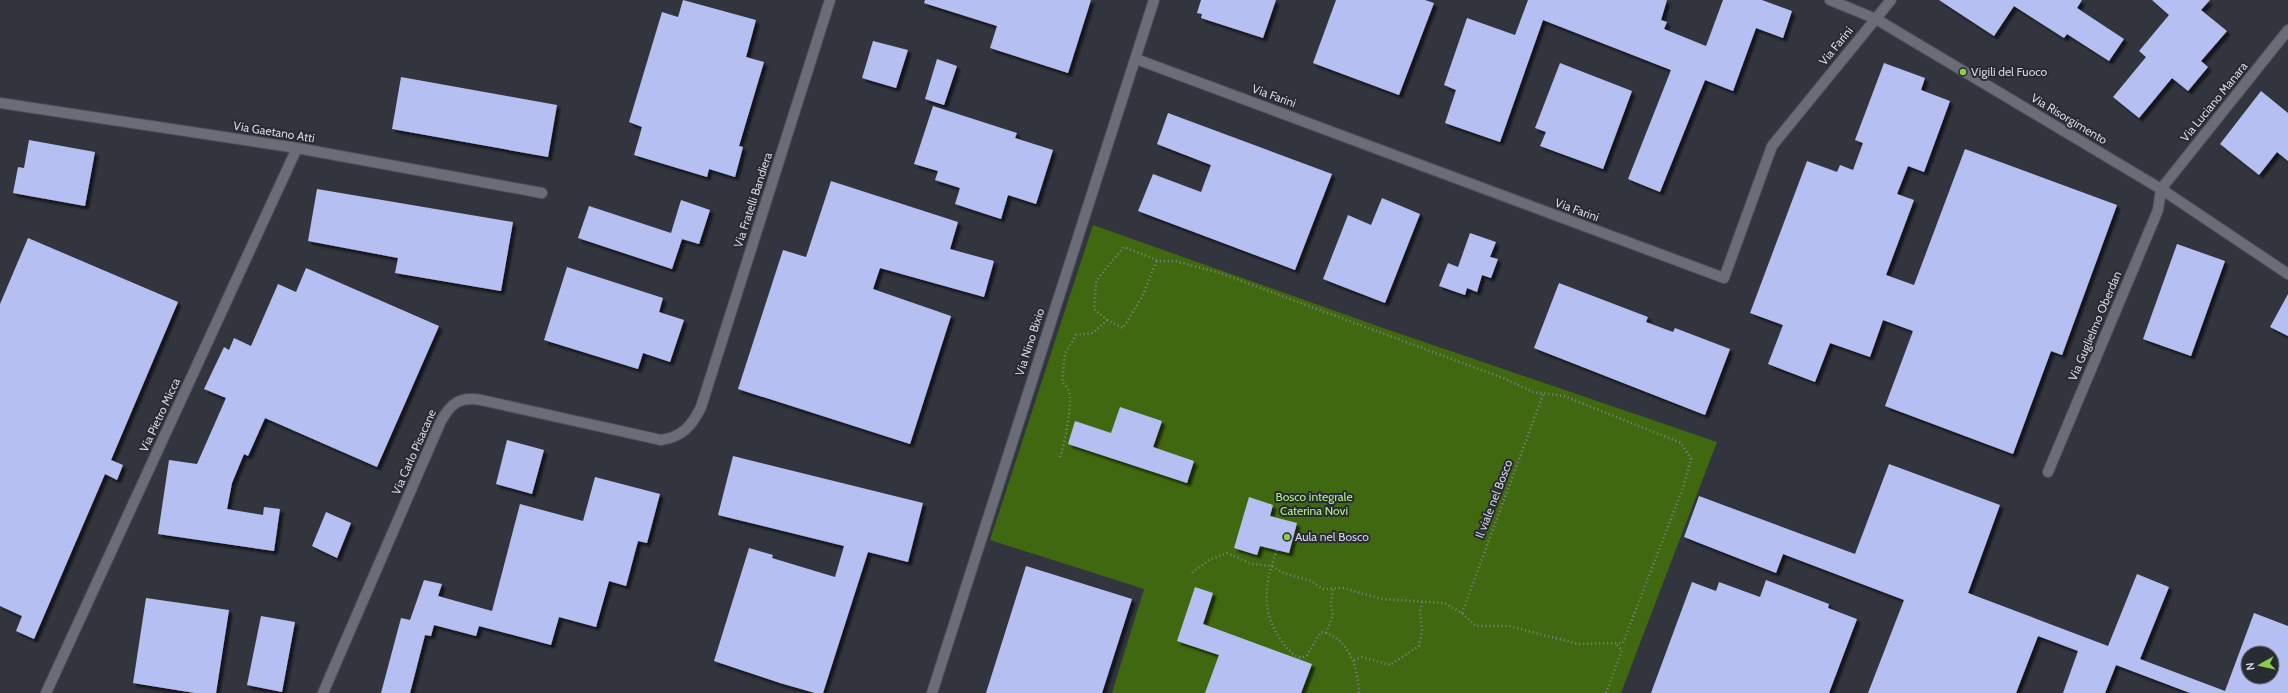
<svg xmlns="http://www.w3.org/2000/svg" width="2288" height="693" font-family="Cabin,sans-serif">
	<defs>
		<filter id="shadow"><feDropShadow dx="3.5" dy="3.5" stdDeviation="1" flood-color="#0009"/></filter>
	</defs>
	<rect width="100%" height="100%" fill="#32343e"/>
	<path fill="#406810" d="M1093,225L1386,329L1717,442L1621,693H1112L1144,589L990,540Z"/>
	<path fill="#b5bff2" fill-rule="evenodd" filter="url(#shadow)" d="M683,0L756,20L746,57L764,62L739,146L743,147L735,177L709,169L707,177L634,155L642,127L629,122L662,12L678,17Z
		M925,0H1091L1068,73L990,48L997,26L924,3Z
		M1201,0H1276L1263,38L1201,18L1202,14L1197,13Z
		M1336,0H1425L1434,3L1399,95L1313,63Z
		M1528,0H1667L1661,20L1667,22L1664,29L1706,46L1723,0H1762L1792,11L1783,38L1756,28L1733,91L1705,80L1660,192L1628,179L1671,70L1543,20L1500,142L1445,123L1456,90L1444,85L1467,18L1515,35Z
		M1939,0H2082L2077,8L2124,39L2109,61L2067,34L2064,38L2014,6L1994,36Z
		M2152,0H2210L2201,10L2227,31L2201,61L2208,67L2188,91L2172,78L2139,118L2113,97L2146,57L2139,51L2169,15Z
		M873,41L908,50L896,88L862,78Z
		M937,59L957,66L944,105L925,99Z
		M1560,63L1632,91L1603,169L1540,146L1546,132L1535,128Z
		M1884,63L1925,78L1921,90L1950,101L1924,172L1908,166L1897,194L1914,200L1886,275L1914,285L1965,149L2117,205L2062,355L2051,351L2013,454L1885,406L1913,331L1883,320L1870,357L1830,343L1815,382L1768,364L1783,325L1750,313L1807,161L1837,172L1840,165L1853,170L1863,143L1855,140Z
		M401,77L557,105L548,157L392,129Z
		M2261,91L2288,113V161L2277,152L2259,175L2220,144Z
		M933,106L1017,133L1015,138L1053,150L1036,204L1008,195L1001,219L955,204L960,188L935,180L938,171L914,164Z
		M1168,113L1332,174L1295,270L1138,211L1153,174L1201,192L1211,165L1157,144Z
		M29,140L95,152L85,206L13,193L18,167L24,168Z
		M831,181L958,222L950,249L994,261L984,297L880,268L873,289L951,316L910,444L738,389L783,250L806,257Z
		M317,189L513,222L501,291L395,273L398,258L308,241Z
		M1382,198L1420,214L1385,303L1323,279L1348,215L1371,225Z
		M681,200L710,210L699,244L682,239L672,269L578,238L589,206L671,233Z
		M1470,233L1496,242L1490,257L1498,259L1491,278L1482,275L1477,292L1467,288L1465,295L1439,286L1448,263L1458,267Z
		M28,238L178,302L111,460L123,465L117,480L105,474L34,639L16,631L22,616L0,606V304Z
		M2177,244L2225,261L2191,356L2143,339Z
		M567,267L663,298L659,312L684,320L670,362L643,353L638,369L544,340Z
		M306,268L439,326L377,467L265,418L248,456L244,454L232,483L227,509L263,515L264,507L280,509L274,551L158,534L169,460L197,464L226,398L204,389L224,347L229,350L234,338L251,346L278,284L296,292Z
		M1559,283L1648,317L1646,322L1673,332L1675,328L1730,349L1705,415L1534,348Z
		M2288,294V336L2270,327Z
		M1120,407L1162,421L1153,447L1194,461L1187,483L1068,444L1075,421L1111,433Z
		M507,440L544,450L532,494L496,484Z
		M733,456L923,503L908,562L868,552L823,693H815L780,683L714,661L749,548L773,555L772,558L835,577L844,546L718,515Z
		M1889,464L2000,505L1968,593L2108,646L2137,574L2169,587L2140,659L2225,691L2254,613L2288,626V693H2190L2116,665L2105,693H2063L2078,651L2038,636L2016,693H1868L1904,600L1783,554L1776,573L1684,537L1699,496L1855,554ZM2248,653H2272V677H2248Z
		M595,477L660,494L647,543L638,541L626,586L609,581L596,627L559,617L551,645L479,626L476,636L434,625L431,636L425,635L410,693H381L401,618L410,620L424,580L442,584L438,596L492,611L520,504L583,521Z
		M1249,497L1273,505L1270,516L1297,523L1289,553L1260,546L1257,555L1234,548Z
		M326,512L351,523L337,558L312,546Z
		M1026,566L1132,599L1102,693H986Z
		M1766,580L1829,604L1828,608L1857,619L1829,693H1651L1692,582L1716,591L1719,582L1760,597Z
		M1195,587L1213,593L1203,624L1312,664L1301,693H1205L1219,655L1177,641Z
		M146,598L229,610L216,693H195L133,683Z
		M261,616L295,622L282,692L247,685Z"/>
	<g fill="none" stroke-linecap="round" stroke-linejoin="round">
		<g stroke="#4e5058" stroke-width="12">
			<path id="minor" d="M1136,59L1724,278L1772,146L1891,0
				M0,103L297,148L542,193
				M2048,472L2158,210L2161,189L2288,30
				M46,693L297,148
				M323,693L440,423C450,404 459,396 481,400L661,440C682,437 692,426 701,407L830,0
				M932,693L1154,0"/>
		</g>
		<g stroke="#4e5058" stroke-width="12">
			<path id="tertiary" d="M1830,0L1876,19L2161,189L2288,274"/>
		</g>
		<path stroke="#82848c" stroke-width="2.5" stroke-dasharray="1 3" stroke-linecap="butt" d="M1107,320L1123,328L1142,297L1157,260
			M1060,457C1064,448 1073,400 1069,392C1068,388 1064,384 1062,381L1065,354L1076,335L1093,333L1107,320L1094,309L1096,283L1099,277L1124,247L1159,261H1175L1220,273L1503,378L1533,392L1564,396L1681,443L1691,459L1683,488L1623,643L1578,644L1509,626H1476L1462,613L1444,603L1382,599L1343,588L1323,589L1311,581L1284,573L1271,566L1252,564L1227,553L1209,560L1190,574
			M1277,550C1265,581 1260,611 1281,640C1287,648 1290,654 1301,658L1307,655L1321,632C1349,637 1358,668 1359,693
			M1462,613L1544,392
			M1326,633L1333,615L1331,605L1333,589
			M1354,660L1362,657L1390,665L1419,646L1422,631L1420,613L1422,602
			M1606,693L1622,650L1616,644"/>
		<use href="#minor" stroke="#6a6c78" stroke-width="10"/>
		<use href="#tertiary" stroke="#6a6c78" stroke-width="10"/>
	</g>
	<g fill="#8bce47" stroke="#282a34" stroke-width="1.5">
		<circle cx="1963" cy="72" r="4"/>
		<circle cx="1287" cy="537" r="4"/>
	</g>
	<g text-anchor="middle" stroke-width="4" stroke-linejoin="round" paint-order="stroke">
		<g font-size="12" fill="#d4d6dc" stroke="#282a34">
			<text transform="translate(1836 46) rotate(-51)" y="4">Via Farini</text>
			<text transform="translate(1274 96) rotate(20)" y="4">Via Farini</text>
			<text transform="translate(2214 102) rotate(-51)" y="4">Via Luciano Manara</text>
			<text transform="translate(2069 119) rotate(31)" y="4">Via Risorgimento</text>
			<text transform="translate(274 132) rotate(9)" y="4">Via Gaetano Atti</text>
			<text transform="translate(753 200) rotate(-72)" y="4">Via Fratelli Bandiera</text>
			<text transform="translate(1577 210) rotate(20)" y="4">Via Farini</text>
			<text transform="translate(2095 326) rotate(-67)" y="4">Via Guglielmo Oberdan</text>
			<text transform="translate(1030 342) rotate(-72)" y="4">Via Nino Bixio</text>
			<text transform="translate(160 415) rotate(-65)" y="4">Via Pietro Micca</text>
			<text transform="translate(414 452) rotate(-66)" y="4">Via Carlo Pisacane</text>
			<text transform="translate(1494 499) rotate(-69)" y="4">Il viale nel Bosco</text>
		</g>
		<g font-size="12" fill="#d4d6dc" stroke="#282a34" text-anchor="start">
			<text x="1971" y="76">Vigili del Fuoco</text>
			<text x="1295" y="541">Aula nel Bosco</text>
		</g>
		<g font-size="12" fill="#b3ee81" stroke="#282a34">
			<text x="1314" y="501">Bosco integrale<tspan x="1314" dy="14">Caterina Novi</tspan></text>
		</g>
	</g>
	<g transform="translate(2260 665) rotate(262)"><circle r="19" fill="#282a34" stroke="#6d6f77"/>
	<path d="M0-3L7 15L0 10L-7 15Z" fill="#8bce47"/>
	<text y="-6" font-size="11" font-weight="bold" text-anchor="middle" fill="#d4d6dc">N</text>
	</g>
</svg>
